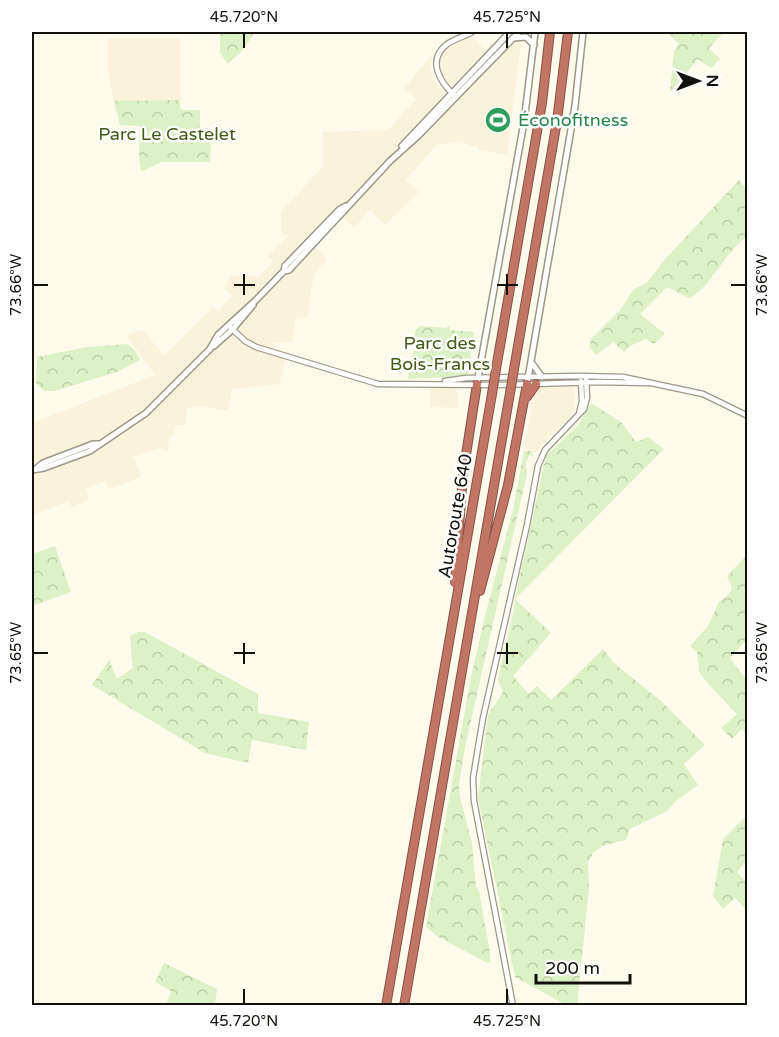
<svg xmlns="http://www.w3.org/2000/svg" width="779" height="1037" font-family="'Varela Round',sans-serif">
	<defs>
		<pattern id="forest-crowns" width="20" height="18" patternUnits="userSpaceOnUse" patternTransform="scale(1.5)"><rect width="20" height="18" fill="#dcf1c5"/><path d="M2 6a3 3 0 1 1 6 0M12 15a3 3 0 1 1 6 0" fill="none" stroke="#bccea8"/></pattern>
	</defs>
	<rect width="100%" height="100%" fill="#fefaec"/>
	<path fill="#faf2da" d="M472,36L486,51L451,87L441,72L442,56L450,46Z
		M108,38H180V100L114,101L108,72Z
		M520,42L521,44L507,155L479,150V147L468,145L463,141L436,145L406,180L419,192L385,225L370,210L354,228L337,212L309,241L327,259L314,274L307,318L295,317L293,342L274,343L269,354L285,360L280,384L232,389L228,411L201,406L187,408L185,425H176L174,434L169,436L168,452L159,448L133,457L141,477L109,489L105,481L86,488L89,500L71,507L69,501L32,515V423L155,375L126,335L143,330L164,356L213,307L218,311L232,296L225,288L230,276H254L258,278L273,261L268,256L289,235L281,234V211L323,167V132L388,130L416,99L404,88L433,54L430,66L432,78L455,105L502,55L512,46Z
		M565,385L576,386L574,389L575,411L545,441L536,453L524,449L535,389L543,386Z
		M430,386H456L459,408L430,407Z"/>
	<path fill="url(#forest-crowns)" d="M220,32H255L242,51L228,64L220,53Z
		M671,32H724L709,48L720,59L711,68L698,59L670,92L674,51L679,44L669,34Z
		M180,100V108L183,110H200V128L212,129L210,162H161L141,172L139,156L140,126L120,125L114,101Z
		M739,180L747,190V237C723,253 712,287 689,298L667,287L640,314L665,334L654,344L646,339L632,345L624,352L613,342L596,355L589,347L591,339L621,309L632,291L647,282L667,257Z
		M420,326L445,328L450,326V330L474,332L468,376L408,379L415,343H412L416,329Z
		M127,344L134,349L140,360L117,372L54,391H44L36,383L37,357L87,347Z
		M591,403L621,422L636,442L648,437L664,449L515,599L551,633L513,676L529,694L537,686L551,700L603,649L613,662L661,701L705,745L684,764L698,785L676,801L667,811L630,829L626,840L602,846L593,853L588,863L589,888L577,1005H566L515,977L478,798L488,715L503,692L498,680L514,609L515,599L543,469L546,456L579,424Z
		M524,451H531L534,456L529,455L526,463L527,474L465,747L459,785L460,797L472,843L476,887L479,891L490,952V962L487,963L437,936L426,927L471,677L485,616L513,510Z
		M55,546L71,592L32,606V554Z
		M746,556L747,639L730,658L747,681L748,711L746,712L747,734L742,729L732,739L721,728L737,714L710,686L699,672L697,652L690,646L708,626L719,602L730,593L732,587L727,576Z
		M138,632H145L258,694V713L309,722L306,750L252,740L248,763L205,753L92,685L109,660L117,679L133,668L130,636Z
		M747,815V860L737,872L747,883V910L735,898L723,909L713,896L723,839Z
		M164,963L217,989L215,1005H166L171,991L155,982Z"/>
	<g fill="none" stroke-linecap="round" stroke-linejoin="round">
		<g stroke="#9d9888" stroke-width="7">
			<path id="tertiary" d="M454,95C440,82 427,61 446,45C453,39 464,37 472,32
				M231,328L245,341L256,347L378,384L499,385L598,382L648,383
				M445,381L466,378L578,376L623,377L703,394L748,416
				M579,414L582,401L581,381
				M513,1006L474,801L473,778L483,718L527,525L538,466L545,450L584,409L587,398L586,376"/>
		</g>
		<g stroke="#9d9888" stroke-width="8">
			<path id="secondary" d="M513,38L526,37L534,45
				M402,146L510,32
				M284,271L289,270L390,161L418,136L519,32
				M214,346L232,330L253,305
				M531,362L542,377
				M477,384L524,122L535,32
				M527,384L575,106L583,32
				M37,468L43,463L93,444H98
				M32,470L44,468L90,451L146,413L210,349L218,335L232,322L255,301L284,271L285,266L339,210L346,206"/>
		</g>
		<g stroke="#845346" stroke-width="10">
			<path id="motorway" d="M496,369L542,103L550,32
				M514,369L557,121L568,32
				M527,397L536,384
				M455,582L463,474L477,384
				M480,591L508,485L527,384
				M386,1006L492,394
				M404,1006L510,393"/>
		</g>
		<use href="#tertiary" stroke="#fff" stroke-width="4.5"/>
		<use href="#secondary" stroke="#fff" stroke-width="5"/>
		<use href="#motorway" stroke="#c17665" stroke-width="8"/>
		<g stroke="#845346" stroke-width="10" stroke-linecap="butt">
			<path id="motorway-bridge" d="M510,393L514,369
				M492,394L496,369"/>
		</g>
		<use href="#motorway-bridge" stroke="#c17665" stroke-width="8"/>
	</g>
	<path fill="none" stroke="#13110c" stroke-width="2" d="M244,33V48M507,33V48M244,274V295M507,274V295M33,285H48M234,285H255M497,285H518M731,285H746M244,643V664M507,643V664M33,653H48M234,653H255M497,653H518M731,653H746M244,989V1004M507,989V1004"/>
	<defs>
		<g id="stadium-disc" transform="scale(1.35)"><circle r="9.5" fill="#2e9e5b" stroke="#fff"/><path d="M0-5a6.5 5 0 1 0 0 10a6.5 5 0 1 0 0-10ZM-3.5-1.8h7v3.6h-7Z" fill="#fff"/></g>
	</defs>
	<g fill-rule="evenodd">
		<use href="#stadium-disc" x="498" y="120"/>
	</g>
	<g text-anchor="middle" stroke-width="5" stroke-linejoin="round" paint-order="stroke">
		<g font-size="18" fill="#27864d" stroke="#fff" text-anchor="start">
			<text x="518" y="126">Éconofitness</text>
		</g>
		<g font-size="18" fill="#3f5b11" stroke="#fff">
			<text x="167" y="140">Parc Le Castelet</text>
			<text x="440" y="349">Parc des<tspan x="440" dy="21">Bois-Francs</tspan></text>
		</g>
		<g font-size="18" fill="#13110c" stroke="#fff">
			<text transform="translate(455 516) rotate(-80)" y="6">Autoroute 640</text>
		</g>
	</g>
	<rect width="779" height="1037" fill="none" stroke="#ffffff" stroke-width="66"/>
	<g transform="translate(698 81) rotate(90)" stroke="#ffffff" stroke-width="4.5" paint-order="stroke">
	<path d="M0-4.5L10 22L0 15L-10 22Z" fill="#13110c"/>
	<text y="-9" font-size="16" font-weight="bold" text-anchor="middle" fill="#13110c">N</text>
	</g>
	<path d="M536 974v9h94v-9" fill="none" stroke="#13110c" stroke-width="3"/>
	<text x="545" y="974" font-size="18" fill="#13110c" stroke="#ffffff" stroke-width="4.5" paint-order="stroke">200 m</text>
	<rect x="33" y="33" width="713" height="971" fill="none" stroke="#13110c" stroke-width="2"/>
	<g font-size="15" text-anchor="middle" fill="#13110c">
		<text x="244" y="22">45.720°N</text>
		<text x="507" y="22">45.725°N</text>
		<text transform="translate(16 285) rotate(-90)" y="5">73.66°W</text>
		<text transform="translate(762 285) rotate(-90)" y="5">73.66°W</text>
		<text transform="translate(16 653) rotate(-90)" y="5">73.65°W</text>
		<text transform="translate(762 653) rotate(-90)" y="5">73.65°W</text>
		<text x="244" y="1026">45.720°N</text>
		<text x="507" y="1026">45.725°N</text>
	</g>
</svg>
